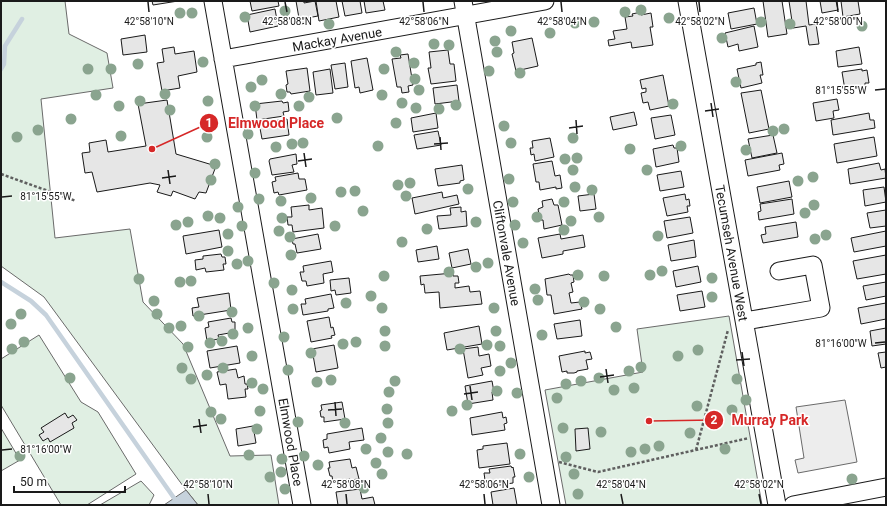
<svg xmlns="http://www.w3.org/2000/svg" width="887" height="506" font-family="Roboto,sans-serif">
	<rect width="100%" height="100%" fill="#fff"/>
	<path fill="#e0efe3" stroke="#6a6a6a" d="M1,1H65L69,34L107,53L113,88L41,99L55,238L130,229L143,302L183,344L230,456L271,455L279,505H198L186,490L44,297L1,266Z
		M729,316L762,505H566L545,390L643,372L637,329Z
		M39,335L81,402L98,412L136,474L87,505H61L1,405V359Z
		M1,428L20,460L1,471Z
		M141,481L154,495L149,505H100Z"/>
	<path fill="#ededed" stroke="#6a6a6a" d="M845,400L857,462L798,473L795,460L804,458L796,407Z"/>
	<path fill="#c6d2dc" stroke="#6a6a6a" d="M186,490L198,505H164Z"/>
	<g fill="none" stroke-linecap="round" stroke-linejoin="round">
		<path stroke="#c6d2dc" stroke-width="4.5" d="M1,69L4,64L5,46L22,19
			M1,282L31,301L46,315L174,498"/>
	</g>
	<path fill="#e6e6e6" stroke="#1a1a1a" d="M152,1H178L153,5Z
		M250,1H278L279,6L252,11Z
		M296,1H304V3L315,1L318,16L307,18L308,23L300,24Z
		M316,1H336L339,17L319,21Z
		M342,1H360L362,13L345,16Z
		M364,1H383L385,10L366,13Z
		M763,1H782L787,34L768,37Z
		M789,1H806L809,25L816,24L819,44L809,45L806,26L793,28Z
		M820,1H836L838,10L822,13Z
		M841,1H858L860,14L843,17Z
		M754,8L757,24L731,29L728,13Z
		M275,9L278,26L250,32L247,15Z
		M641,12V15L651,13L653,27H650L653,45L632,48L631,42L609,46L608,40L615,39L613,31L627,29L625,17L633,16L632,14Z
		M754,26L758,47L739,51L738,44L728,47L725,33Z
		M145,35L147,52L123,55L121,39Z
		M532,38L538,66L516,71L512,54L514,53L512,42Z
		M174,47L175,54L194,51L197,72L178,76L180,88L162,91L157,63L164,62L162,49Z
		M859,47L862,64L838,67L836,51Z
		M448,50L450,64H454L456,81L431,84L428,68H431L429,52Z
		M408,54L413,85L408,86L409,92L402,93L401,87H397L392,59L401,58L400,55Z
		M367,58L373,90L360,93L359,87L355,88L351,61Z
		M761,62L763,75H760L762,83L741,88L737,69L756,65V63Z
		M345,63L348,87L335,89L331,65Z
		M307,68L310,91L291,94L290,92H287L286,85L288,84L286,71Z
		M330,69L333,93L316,95L313,72Z
		M862,69V71L867,70L869,83H865V87L845,90L842,72Z
		M663,75L669,106L650,110L648,102L643,103L641,93L646,92V88L642,89L640,80Z
		M457,85L459,101L435,104L433,88Z
		M761,90L769,129L749,133L741,93Z
		M837,99L839,110L833,111L834,118L816,121L813,103Z
		M167,100L176,154L216,166L206,193L199,192L195,199L173,191L171,196L157,192L160,185L150,183L97,192L92,172L85,173L82,153L90,152L89,143L106,140L108,152L146,146L138,104Z
		M282,101L283,103L288,102L289,111L283,112L284,116L257,120L255,104Z
		M634,112L637,125L613,130L610,117Z
		M436,113L438,128L413,132L411,118Z
		M869,113L870,120H874L875,128L833,135L831,120Z
		M671,115L675,135L655,139L651,118Z
		M287,119L289,135L262,139L259,123Z
		M438,131L441,145L417,149L414,135Z
		M773,135L777,153L752,158L748,139Z
		M874,137L877,156L837,163L834,144Z
		M550,138L554,157L535,161L534,154L531,155L530,148H533L532,141Z
		M673,145L674,148H677L679,162L656,167L653,149Z
		M782,153L784,164L779,165L780,170L748,176L745,160Z
		M296,154L297,164L292,165L294,172L272,175L269,161L270,159Z
		M552,161L555,176L560,175L562,188L556,189V187L540,190L539,182H536L533,164Z
		M879,163L881,170L885,169L886,178L850,184L848,169Z
		M462,165L464,180L460,181V183L438,186L435,169Z
		M681,171L684,187L660,191L657,175Z
		M298,173L299,179H305L307,190L279,195L278,192L274,193L272,182L276,181L275,177Z
		M789,181L792,197L760,203L757,187Z
		M884,187L886,202L865,206L863,190Z
		M442,192L443,198L457,195L459,204L415,214L412,198Z
		M594,194L596,209L580,211L578,196Z
		M685,194L686,200L689,199L690,206H687L688,212L667,216L663,198Z
		M552,199L554,205H558L562,225L544,229L543,220H540L538,209L543,207L542,201Z
		M792,199L794,214L759,220L758,212L761,211L760,204Z
		M309,205V210L322,208L324,228L293,232L292,225H288L287,217H292L291,207Z
		M461,207V212L466,211L467,226L439,229L437,216L451,215L450,208Z
		M886,210V226L870,228L867,213Z
		M690,217L693,233L667,238L664,221Z
		M796,222L798,237L763,243L761,235L766,234L765,227Z
		M219,230L222,247L186,254L183,236Z
		M886,231V246L854,252L851,238Z
		M318,234L321,249L297,253L295,244H293L292,239Z
		M560,234L561,239L583,235L585,247L563,251V254L542,258L538,238Z
		M694,240L696,257L671,261L668,245Z
		M437,246L439,259L418,262L416,250Z
		M468,249L471,264L452,268L449,253Z
		M221,254L222,257H225L226,264H223L224,270L206,272L205,268L196,270L195,260L203,259V256Z
		M886,255V274L857,279L853,261Z
		M331,261L333,272L323,274L324,283L307,286L306,281H302L300,272H304L303,266Z
		M698,266L701,282L676,287L673,271Z
		M453,273V276H458L459,283H455V288L469,286L470,292L480,291L482,304L440,308L439,292L425,293L424,284L421,285L420,276Z
		M569,274L570,275H573L574,282L571,283L573,292L569,293L571,303L580,302L582,309L554,314L551,295H547L545,279Z
		M349,278L351,293L336,295L335,290L331,291L330,280Z
		M886,282V296L866,300L863,286Z
		M702,291L705,307L680,311L677,295Z
		M229,293L231,310L193,316L192,308L199,307L197,298Z
		M331,294L334,308L328,309V311L303,315L301,304H306L305,299Z
		M886,303V319L861,324L858,308Z
		M329,317L331,328L333,327L335,335L331,336L332,338L311,342L307,321Z
		M231,318L232,322H235V332L218,335L219,339L207,341L205,328L209,327L208,322Z
		M580,320L582,336L557,339L554,324Z
		M479,326L482,344L447,350L444,333Z
		M886,328V344L872,346L870,331Z
		M334,345L338,368L316,372L312,349Z
		M237,346L240,363L210,368L207,351Z
		M478,347L479,356L489,354L491,366L481,368L483,375L468,378L463,349Z
		M585,351V353L590,352L592,359L586,360L588,369L577,371V372L574,373H567V371L562,372L559,356Z
		M886,352V367L881,368L878,353Z
		M236,369L238,378L244,376L245,384H247L248,389H245L246,397L228,399L226,384L220,385L217,372Z
		M492,381L494,392H492L493,400L468,404L465,386Z
		M342,402L345,419L324,422V417H321L320,411L322,410L321,405Z
		M502,412L503,418L506,417L507,423L504,424L505,430L472,435L470,418Z
		M65,413L68,418L73,415L77,420L72,423L74,428L50,442L48,438L43,441L39,435L44,432L41,428Z
		M253,426L256,443L238,446L236,429Z
		M362,428L364,440L349,442L350,449L329,453L328,447L324,448L323,440L327,439V434Z
		M588,428L590,449L576,451L575,429Z
		M507,443L510,464L479,468L477,450L483,449V446Z
		M350,459L352,468L356,467L359,479L350,480V479L333,482L332,476H330L328,468H330L329,462Z
		M511,466L512,468L513,467L515,477H513V483L486,487L484,473H490L489,469Z
		M514,488L517,505H493L491,492Z
		M360,489L362,499L373,497L375,505H338L336,492Z"/>
	<g fill="none" stroke-linecap="round" stroke-linejoin="round">
		<g stroke="#1a1a1a" stroke-width="19">
			<path id="minor" d="M213,1L302,505
				M463,1L551,505
				M687,1L777,505
				M223,59L545,1
				M745,321L821,308L813,265L779,271
				M793,505L886,487"/>
		</g>
		<path stroke="#5f5f5f" stroke-width="2.5" stroke-dasharray="3 2" stroke-linecap="butt" d="M1,174L76,201
			M696,450L728,330
			M559,462L598,472L749,438"/>
		<use href="#minor" stroke="#fff" stroke-width="17"/>
	</g>
	<g fill="#8aa48f">
		<circle cx="641" cy="10" r="5.5"/>
		<circle cx="285" cy="11" r="5.5"/>
		<circle cx="625" cy="12" r="5.5"/>
		<circle cx="180" cy="13" r="5.5"/>
		<circle cx="192" cy="13" r="5.5"/>
		<circle cx="245" cy="17" r="5.5"/>
		<circle cx="669" cy="18" r="5.5"/>
		<circle cx="594" cy="22" r="5.5"/>
		<circle cx="761" cy="22" r="5.5"/>
		<circle cx="575" cy="23" r="5.5"/>
		<circle cx="329" cy="24" r="5.5"/>
		<circle cx="790" cy="24" r="5.5"/>
		<circle cx="862" cy="26" r="5.5"/>
		<circle cx="511" cy="31" r="5.5"/>
		<circle cx="550" cy="33" r="5.5"/>
		<circle cx="722" cy="38" r="5.5"/>
		<circle cx="495" cy="41" r="5.5"/>
		<circle cx="434" cy="44" r="5.5"/>
		<circle cx="449" cy="45" r="5.5"/>
		<circle cx="396" cy="52" r="5.5"/>
		<circle cx="497" cy="52" r="5.5"/>
		<circle cx="203" cy="62" r="5.5"/>
		<circle cx="414" cy="63" r="5.5"/>
		<circle cx="138" cy="64" r="5.5"/>
		<circle cx="88" cy="69" r="5.5"/>
		<circle cx="111" cy="69" r="5.5"/>
		<circle cx="384" cy="69" r="5.5"/>
		<circle cx="489" cy="71" r="5.5"/>
		<circle cx="520" cy="73" r="5.5"/>
		<circle cx="415" cy="79" r="5.5"/>
		<circle cx="262" cy="80" r="5.5"/>
		<circle cx="736" cy="82" r="5.5"/>
		<circle cx="251" cy="87" r="5.5"/>
		<circle cx="419" cy="90" r="5.5"/>
		<circle cx="165" cy="94" r="5.5"/>
		<circle cx="281" cy="94" r="5.5"/>
		<circle cx="96" cy="95" r="5.5"/>
		<circle cx="382" cy="95" r="5.5"/>
		<circle cx="309" cy="97" r="5.5"/>
		<circle cx="140" cy="101" r="5.5"/>
		<circle cx="208" cy="101" r="5.5"/>
		<circle cx="402" cy="103" r="5.5"/>
		<circle cx="673" cy="104" r="5.5"/>
		<circle cx="456" cy="105" r="5.5"/>
		<circle cx="119" cy="106" r="5.5"/>
		<circle cx="255" cy="106" r="5.5"/>
		<circle cx="299" cy="106" r="5.5"/>
		<circle cx="416" cy="108" r="5.5"/>
		<circle cx="439" cy="109" r="5.5"/>
		<circle cx="170" cy="110" r="5.5"/>
		<circle cx="337" cy="118" r="5.5"/>
		<circle cx="71" cy="119" r="5.5"/>
		<circle cx="396" cy="123" r="5.5"/>
		<circle cx="504" cy="126" r="5.5"/>
		<circle cx="784" cy="129" r="5.5"/>
		<circle cx="38" cy="130" r="5.5"/>
		<circle cx="773" cy="131" r="5.5"/>
		<circle cx="248" cy="134" r="5.5"/>
		<circle cx="121" cy="136" r="5.5"/>
		<circle cx="17" cy="137" r="5.5"/>
		<circle cx="207" cy="137" r="5.5"/>
		<circle cx="573" cy="138" r="5.5"/>
		<circle cx="303" cy="143" r="5.5"/>
		<circle cx="511" cy="143" r="5.5"/>
		<circle cx="292" cy="144" r="5.5"/>
		<circle cx="378" cy="146" r="5.5"/>
		<circle cx="681" cy="146" r="5.5"/>
		<circle cx="276" cy="147" r="5.5"/>
		<circle cx="630" cy="149" r="5.5"/>
		<circle cx="746" cy="150" r="5.5"/>
		<circle cx="577" cy="158" r="5.5"/>
		<circle cx="565" cy="159" r="5.5"/>
		<circle cx="215" cy="164" r="5.5"/>
		<circle cx="573" cy="170" r="5.5"/>
		<circle cx="647" cy="170" r="5.5"/>
		<circle cx="255" cy="173" r="5.5"/>
		<circle cx="813" cy="177" r="5.5"/>
		<circle cx="509" cy="179" r="5.5"/>
		<circle cx="211" cy="180" r="5.5"/>
		<circle cx="798" cy="181" r="5.5"/>
		<circle cx="410" cy="183" r="5.5"/>
		<circle cx="398" cy="185" r="5.5"/>
		<circle cx="575" cy="187" r="5.5"/>
		<circle cx="468" cy="189" r="5.5"/>
		<circle cx="592" cy="190" r="5.5"/>
		<circle cx="355" cy="191" r="5.5"/>
		<circle cx="341" cy="192" r="5.5"/>
		<circle cx="406" cy="196" r="5.5"/>
		<circle cx="311" cy="198" r="5.5"/>
		<circle cx="259" cy="199" r="5.5"/>
		<circle cx="281" cy="201" r="5.5"/>
		<circle cx="513" cy="202" r="5.5"/>
		<circle cx="564" cy="202" r="5.5"/>
		<circle cx="814" cy="205" r="5.5"/>
		<circle cx="238" cy="207" r="5.5"/>
		<circle cx="363" cy="211" r="5.5"/>
		<circle cx="805" cy="213" r="5.5"/>
		<circle cx="208" cy="216" r="5.5"/>
		<circle cx="537" cy="217" r="5.5"/>
		<circle cx="599" cy="217" r="5.5"/>
		<circle cx="220" cy="218" r="5.5"/>
		<circle cx="282" cy="218" r="5.5"/>
		<circle cx="571" cy="221" r="5.5"/>
		<circle cx="188" cy="222" r="5.5"/>
		<circle cx="476" cy="222" r="5.5"/>
		<circle cx="176" cy="225" r="5.5"/>
		<circle cx="515" cy="225" r="5.5"/>
		<circle cx="242" cy="226" r="5.5"/>
		<circle cx="335" cy="226" r="5.5"/>
		<circle cx="427" cy="229" r="5.5"/>
		<circle cx="564" cy="230" r="5.5"/>
		<circle cx="279" cy="231" r="5.5"/>
		<circle cx="228" cy="234" r="5.5"/>
		<circle cx="826" cy="235" r="5.5"/>
		<circle cx="658" cy="236" r="5.5"/>
		<circle cx="290" cy="237" r="5.5"/>
		<circle cx="815" cy="239" r="5.5"/>
		<circle cx="402" cy="242" r="5.5"/>
		<circle cx="523" cy="243" r="5.5"/>
		<circle cx="228" cy="251" r="5.5"/>
		<circle cx="291" cy="255" r="5.5"/>
		<circle cx="248" cy="261" r="5.5"/>
		<circle cx="488" cy="263" r="5.5"/>
		<circle cx="237" cy="264" r="5.5"/>
		<circle cx="476" cy="267" r="5.5"/>
		<circle cx="662" cy="271" r="5.5"/>
		<circle cx="449" cy="272" r="5.5"/>
		<circle cx="578" cy="275" r="5.5"/>
		<circle cx="650" cy="275" r="5.5"/>
		<circle cx="384" cy="276" r="5.5"/>
		<circle cx="604" cy="276" r="5.5"/>
		<circle cx="712" cy="278" r="5.5"/>
		<circle cx="139" cy="279" r="5.5"/>
		<circle cx="191" cy="281" r="5.5"/>
		<circle cx="180" cy="282" r="5.5"/>
		<circle cx="274" cy="283" r="5.5"/>
		<circle cx="535" cy="289" r="5.5"/>
		<circle cx="292" cy="290" r="5.5"/>
		<circle cx="371" cy="296" r="5.5"/>
		<circle cx="712" cy="297" r="5.5"/>
		<circle cx="538" cy="300" r="5.5"/>
		<circle cx="154" cy="301" r="5.5"/>
		<circle cx="584" cy="302" r="5.5"/>
		<circle cx="346" cy="303" r="5.5"/>
		<circle cx="382" cy="308" r="5.5"/>
		<circle cx="494" cy="308" r="5.5"/>
		<circle cx="293" cy="309" r="5.5"/>
		<circle cx="600" cy="309" r="5.5"/>
		<circle cx="232" cy="312" r="5.5"/>
		<circle cx="21" cy="314" r="5.5"/>
		<circle cx="157" cy="314" r="5.5"/>
		<circle cx="199" cy="316" r="5.5"/>
		<circle cx="11" cy="324" r="5.5"/>
		<circle cx="181" cy="326" r="5.5"/>
		<circle cx="616" cy="327" r="5.5"/>
		<circle cx="169" cy="328" r="5.5"/>
		<circle cx="248" cy="328" r="5.5"/>
		<circle cx="385" cy="331" r="5.5"/>
		<circle cx="496" cy="331" r="5.5"/>
		<circle cx="233" cy="334" r="5.5"/>
		<circle cx="542" cy="335" r="5.5"/>
		<circle cx="284" cy="337" r="5.5"/>
		<circle cx="222" cy="341" r="5.5"/>
		<circle cx="24" cy="342" r="5.5"/>
		<circle cx="356" cy="342" r="5.5"/>
		<circle cx="210" cy="343" r="5.5"/>
		<circle cx="343" cy="344" r="5.5"/>
		<circle cx="487" cy="345" r="5.5"/>
		<circle cx="385" cy="346" r="5.5"/>
		<circle cx="500" cy="346" r="5.5"/>
		<circle cx="188" cy="347" r="5.5"/>
		<circle cx="12" cy="349" r="5.5"/>
		<circle cx="460" cy="349" r="5.5"/>
		<circle cx="698" cy="350" r="5.5"/>
		<circle cx="311" cy="353" r="5.5"/>
		<circle cx="252" cy="356" r="5.5"/>
		<circle cx="678" cy="356" r="5.5"/>
		<circle cx="511" cy="363" r="5.5"/>
		<circle cx="641" cy="367" r="5.5"/>
		<circle cx="182" cy="368" r="5.5"/>
		<circle cx="223" cy="368" r="5.5"/>
		<circle cx="288" cy="370" r="5.5"/>
		<circle cx="500" cy="371" r="5.5"/>
		<circle cx="629" cy="371" r="5.5"/>
		<circle cx="207" cy="375" r="5.5"/>
		<circle cx="70" cy="378" r="5.5"/>
		<circle cx="599" cy="378" r="5.5"/>
		<circle cx="191" cy="379" r="5.5"/>
		<circle cx="737" cy="379" r="5.5"/>
		<circle cx="331" cy="380" r="5.5"/>
		<circle cx="395" cy="381" r="5.5"/>
		<circle cx="581" cy="381" r="5.5"/>
		<circle cx="317" cy="382" r="5.5"/>
		<circle cx="252" cy="383" r="5.5"/>
		<circle cx="566" cy="384" r="5.5"/>
		<circle cx="634" cy="388" r="5.5"/>
		<circle cx="263" cy="389" r="5.5"/>
		<circle cx="614" cy="390" r="5.5"/>
		<circle cx="497" cy="391" r="5.5"/>
		<circle cx="389" cy="392" r="5.5"/>
		<circle cx="517" cy="393" r="5.5"/>
		<circle cx="557" cy="398" r="5.5"/>
		<circle cx="746" cy="400" r="5.5"/>
		<circle cx="467" cy="405" r="5.5"/>
		<circle cx="697" cy="406" r="5.5"/>
		<circle cx="387" cy="409" r="5.5"/>
		<circle cx="732" cy="410" r="5.5"/>
		<circle cx="260" cy="411" r="5.5"/>
		<circle cx="452" cy="411" r="5.5"/>
		<circle cx="211" cy="412" r="5.5"/>
		<circle cx="221" cy="419" r="5.5"/>
		<circle cx="298" cy="422" r="5.5"/>
		<circle cx="345" cy="423" r="5.5"/>
		<circle cx="388" cy="423" r="5.5"/>
		<circle cx="563" cy="428" r="5.5"/>
		<circle cx="257" cy="429" r="5.5"/>
		<circle cx="601" cy="432" r="5.5"/>
		<circle cx="690" cy="433" r="5.5"/>
		<circle cx="381" cy="438" r="5.5"/>
		<circle cx="659" cy="446" r="5.5"/>
		<circle cx="366" cy="449" r="5.5"/>
		<circle cx="645" cy="449" r="5.5"/>
		<circle cx="725" cy="449" r="5.5"/>
		<circle cx="388" cy="452" r="5.5"/>
		<circle cx="631" cy="452" r="5.5"/>
		<circle cx="407" cy="454" r="5.5"/>
		<circle cx="520" cy="454" r="5.5"/>
		<circle cx="249" cy="455" r="5.5"/>
		<circle cx="20" cy="456" r="5.5"/>
		<circle cx="304" cy="456" r="5.5"/>
		<circle cx="566" cy="457" r="5.5"/>
		<circle cx="282" cy="459" r="5.5"/>
		<circle cx="376" cy="463" r="5.5"/>
		<circle cx="318" cy="465" r="5.5"/>
		<circle cx="281" cy="472" r="5.5"/>
		<circle cx="382" cy="474" r="5.5"/>
		<circle cx="574" cy="474" r="5.5"/>
		<circle cx="270" cy="477" r="5.5"/>
		<circle cx="529" cy="477" r="5.5"/>
		<circle cx="852" cy="479" r="5.5"/>
		<circle cx="364" cy="488" r="5.5"/>
		<circle cx="285" cy="489" r="5.5"/>
		<circle cx="578" cy="494" r="5.5"/>
	</g>
	<path fill="none" stroke="#1a1a1a" stroke-width="1.5" d="M148,2L149,12M285,2L287,12M423,2L424,12M561,2L562,12M699,2L700,12M837,2L838,12M875,90L885,89M711,103L713,117M705,111L719,109M576,120L577,134M569,128L583,126M440,137L441,150M434,144L448,143M304,153L306,167M298,161L312,159M168,170L170,184M162,178L176,176M2,197L12,196M875,343L885,342M742,352L744,366M736,360L750,359M606,369L608,383M600,377L614,375M470,386L472,400M464,394L478,392M335,402L336,416M328,410L342,409M199,419L201,433M193,427L207,425M2,450L12,449M208,494L209,504M346,494L347,504M484,494L485,504M621,494L623,504M759,494L761,504"/>
	<g text-anchor="middle" stroke-width="3" stroke-linejoin="round" paint-order="stroke">
		<g font-size="13" fill="#1a1a1a" stroke="#fff">
			<text transform="translate(337 39) rotate(-10)" y="5">Mackay Avenue</text>
			<text transform="translate(507 253) rotate(80)" y="5">Cliftonvale Avenue</text>
			<text transform="translate(732 253) rotate(80)" y="5">Tecumseh Avenue West</text>
			<text transform="translate(291 442) rotate(80)" y="5">Elmwood Place</text>
		</g>
	</g>
	<g font-size="10" text-anchor="middle" fill="#1a1a1a" stroke="#fff" stroke-width="3" stroke-linejoin="round" paint-order="stroke">
		<text x="149" y="25">42°58'10"N</text>
		<text x="287" y="25">42°58'08"N</text>
		<text x="424" y="25">42°58'06"N</text>
		<text x="562" y="25">42°58'04"N</text>
		<text x="700" y="25">42°58'02"N</text>
		<text x="838" y="25">42°58'00"N</text>
		<text x="841" y="94">81°15'55"W</text>
		<text x="46" y="200">81°15'55"W</text>
		<text x="841" y="347">81°16'00"W</text>
		<text x="46" y="453">81°16'00"W</text>
		<text x="208" y="488">42°58'10"N</text>
		<text x="346" y="488">42°58'08"N</text>
		<text x="484" y="488">42°58'06"N</text>
		<text x="621" y="488">42°58'04"N</text>
		<text x="759" y="488">42°58'02"N</text>
	</g>
	<path fill="none" stroke="#d62828" stroke-width="1.5" d="M152 149L209 123M649 421L714 420"/>
	<g fill="#d62828" stroke="#fff" stroke-width="1.5">
		<circle cx="152" cy="149" r="4"/>
		<circle cx="649" cy="421" r="4"/>
		<circle cx="209" cy="123" r="10"/>
		<circle cx="714" cy="420" r="10"/>
	</g>
	<g font-size="12" text-anchor="middle" font-weight="bold" fill="#fff">
		<text x="209" y="127">1</text>
		<text x="714" y="424">2</text>
	</g>
	<g font-size="14" text-anchor="middle" font-weight="bold" fill="#d62828" stroke="#fff" stroke-width="3" stroke-linejoin="round" paint-order="stroke">
		<text x="276" y="128">Elmwood Place</text>
		<text x="770" y="425">Murray Park</text>
	</g>
	<rect width="887" height="506" fill="none" stroke="#1a1a1a" stroke-width="4"/>
	<path d="M14 486v6h111v-6" fill="none" stroke="#1a1a1a" stroke-width="2"/>
	<text x="20" y="486" font-size="12" fill="#1a1a1a" stroke="#ffffff" stroke-width="3" paint-order="stroke">50 m</text>
</svg>
